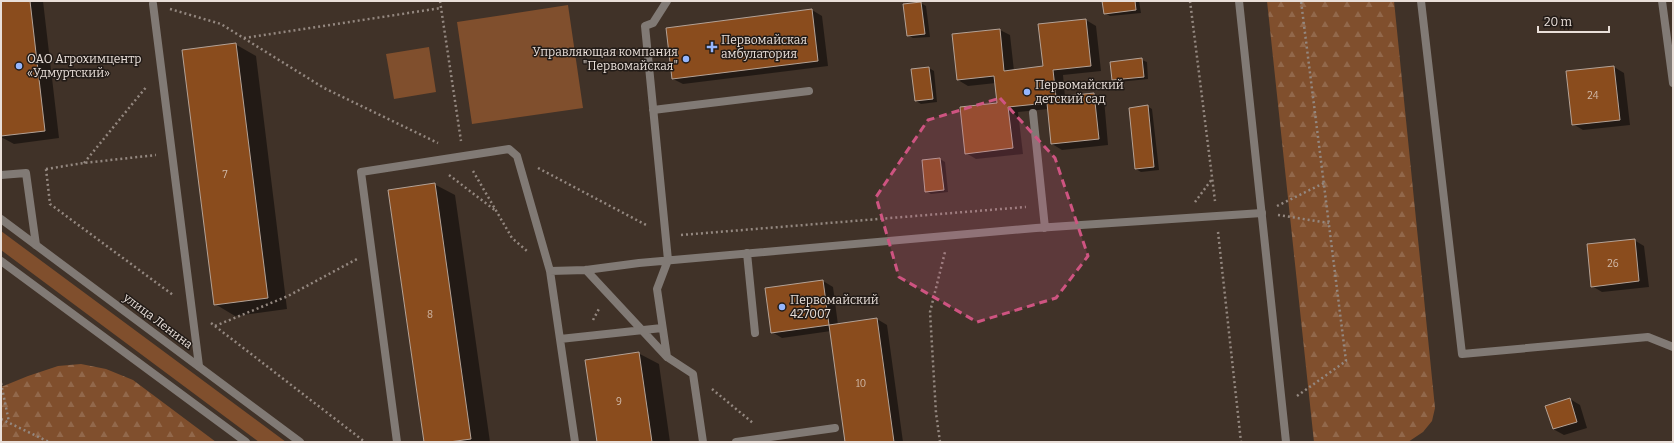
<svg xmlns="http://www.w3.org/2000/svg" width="1674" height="443" font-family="Bitter,serif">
	<defs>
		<pattern id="forest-firs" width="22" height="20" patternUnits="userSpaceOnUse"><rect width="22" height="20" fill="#804f2d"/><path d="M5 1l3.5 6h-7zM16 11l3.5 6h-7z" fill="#92684b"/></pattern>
	</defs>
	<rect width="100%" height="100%" fill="#403228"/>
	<path fill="#804f2d" d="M568,5L583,108L472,124L457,22Z
		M429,47L436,92L394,99L386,54Z
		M1,231L286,442H259L1,250Z"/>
	<path fill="url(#forest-firs)" d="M1267,1H1394L1435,408L1432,421L1423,432L1408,442H1314Z
		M81,364L106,369L133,380L216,442H1V387L28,376L58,366Z"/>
	<path fill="#0007" d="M1,1H43L59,138L14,144L1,137Z
		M1103,1H1139L1141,13L1110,16L1105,13Z
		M921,3L926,6L930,37L913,38L908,35L904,5Z
		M812,10L822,16L828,66L683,84L673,79Z
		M1086,20L1096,26L1101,71L1063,75L1065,97L1094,94L1104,99L1108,145L1062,150L1052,144L1048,109L1018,112L1023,154L976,159L966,153L998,104L996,83L968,86L958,80L1000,30L1010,35L1014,71L1044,67Z
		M235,44L256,56L287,309L235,316L215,304Z
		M1142,60L1147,62L1148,79L1118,82L1113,80Z
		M1614,67L1624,73L1630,125L1583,130L1573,124L1567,72Z
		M929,68L934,71L937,102L921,104L916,101Z
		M1147,106L1152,109L1159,170L1141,172L1136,169Z
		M940,159L945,162L948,192L931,194L926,191Z
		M434,184L455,195L490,442H425Z
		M1634,240L1644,246L1649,287L1602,292L1592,286Z
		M823,281L833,287L838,325L877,319L887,325L903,442H846L831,331L782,338L772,332Z
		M638,353L659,364L670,442H598Z
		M1570,399L1580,405L1587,428L1564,435L1553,429Z"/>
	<path fill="#8a4c1d" stroke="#b4a296" d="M1,1H30L45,131L1,136Z
		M1102,1H1135L1136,10L1104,14Z
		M921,2L925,34L907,36L903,4Z
		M812,9L818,61L672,79L666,28Z
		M1086,19L1091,66L1053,70L1056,97L1094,93L1099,139L1051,144L1047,103L1008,107L1013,148L965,154L960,107L997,103L994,76L957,80L952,34L1000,29L1004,71L1043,66L1038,24Z
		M236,43L268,298L214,305L182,50Z
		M1142,58L1144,77L1112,80L1110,62Z
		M1614,66L1620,120L1572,125L1566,71Z
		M929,67L933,99L915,101L911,69Z
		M1148,105L1154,167L1135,169L1129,108Z
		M940,158L944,190L925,192L922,160Z
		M435,183L471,439L449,442H424L388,190Z
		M1635,239L1639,281L1591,287L1587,244Z
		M823,280L829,325L771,333L765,288Z
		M877,318L894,442H845L829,325Z
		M639,352L652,442H597L585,360Z
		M1570,398L1577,422L1553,429L1545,406Z"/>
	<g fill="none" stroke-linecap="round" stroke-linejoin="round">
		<path stroke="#948880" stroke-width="2.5" stroke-dasharray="2 3" stroke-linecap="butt" d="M440,1L461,141
			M1190,1L1215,201
			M170,9L221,24L324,88L438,143
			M244,38L441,8
			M84,163L147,86
			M538,168L648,226
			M46,169L50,204L173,295
			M46,169L84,163L156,155
			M473,171L512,238L527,251
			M449,175L496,211
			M1195,202L1212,179
			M1277,206L1324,183
			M1278,215L1329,223
			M1218,232L1241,442
			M681,235L1026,207
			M593,320L600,307
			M211,323L365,442
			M215,326L288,296L357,259
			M1,383L9,422
			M712,389L753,423
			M1297,396L1346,361L1301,1
			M1,419L49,442
			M940,442L936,413L930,312L945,252"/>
		<path stroke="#817a75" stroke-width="8" d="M667,1L653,23L645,26L668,260L657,289L667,357L693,374L703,442
			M1421,1L1462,354L1648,337L1673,347
			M153,4L199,366
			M653,110L809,91
			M1033,113L1045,228
			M1,175L26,173L36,245
			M747,253L755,333
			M586,270L667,357
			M560,339L662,328
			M397,442L361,172L509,149L517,156L550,271
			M575,442L550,271L586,270L639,263L1036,228L1262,213
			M736,442L835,428"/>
		<path stroke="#817a75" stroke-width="8" d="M1239,1L1286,442
			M1662,1L1673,83
			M1,219L300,442
			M1,261L246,442"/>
	</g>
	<path fill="#ce5481" fill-opacity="0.2" stroke="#ce5481" stroke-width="3" stroke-dasharray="8 5" stroke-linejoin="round" d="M1000,98L1055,158L1088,256L1056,298L977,322L899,277L876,197L928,120Z"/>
	<g fill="#95b6fd" stroke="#221b17" stroke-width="1.5">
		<path d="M710 41h4v4h4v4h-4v4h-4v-4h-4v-4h4z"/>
		<circle cx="686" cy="59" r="4"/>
		<circle cx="19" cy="66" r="4"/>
		<circle cx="1027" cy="92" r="4"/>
		<circle cx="782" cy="307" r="4"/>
	</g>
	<g text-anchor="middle" stroke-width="3" stroke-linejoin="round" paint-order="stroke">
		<g font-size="10" fill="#d1baaa">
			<text x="1593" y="99">24</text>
			<text x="225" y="178">7</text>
			<text x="1613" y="267">26</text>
			<text x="430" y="318">8</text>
			<text x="861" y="387">10</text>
			<text x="619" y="405">9</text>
		</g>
		<g font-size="12" fill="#e9dfd9" stroke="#221b17" text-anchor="start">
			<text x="721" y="44">Первомайская<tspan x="721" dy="14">амбулатория</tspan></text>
			<text x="678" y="56" text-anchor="end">Управляющая компания<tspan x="678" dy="14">"Первомайская"</tspan></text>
			<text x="27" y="63">ОАО Агрохимцентр<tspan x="27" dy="14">«Удмуртский»</tspan></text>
			<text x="1035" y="89">Первомайский<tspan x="1035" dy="14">детский сад</tspan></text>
			<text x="790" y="304">Первомайский<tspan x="790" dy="14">427007</tspan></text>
		</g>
		<g font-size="12" fill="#e9dfd9" stroke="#221b17">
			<text transform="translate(158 321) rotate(37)" y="4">улица Ленина</text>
		</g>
	</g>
	<rect width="1674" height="443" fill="none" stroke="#e9dfd9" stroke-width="4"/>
	<path d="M1538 26v6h71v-6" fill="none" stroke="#e9dfd9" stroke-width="2"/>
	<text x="1544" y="26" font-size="12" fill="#e9dfd9" stroke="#221b17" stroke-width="3" paint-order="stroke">20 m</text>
</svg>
